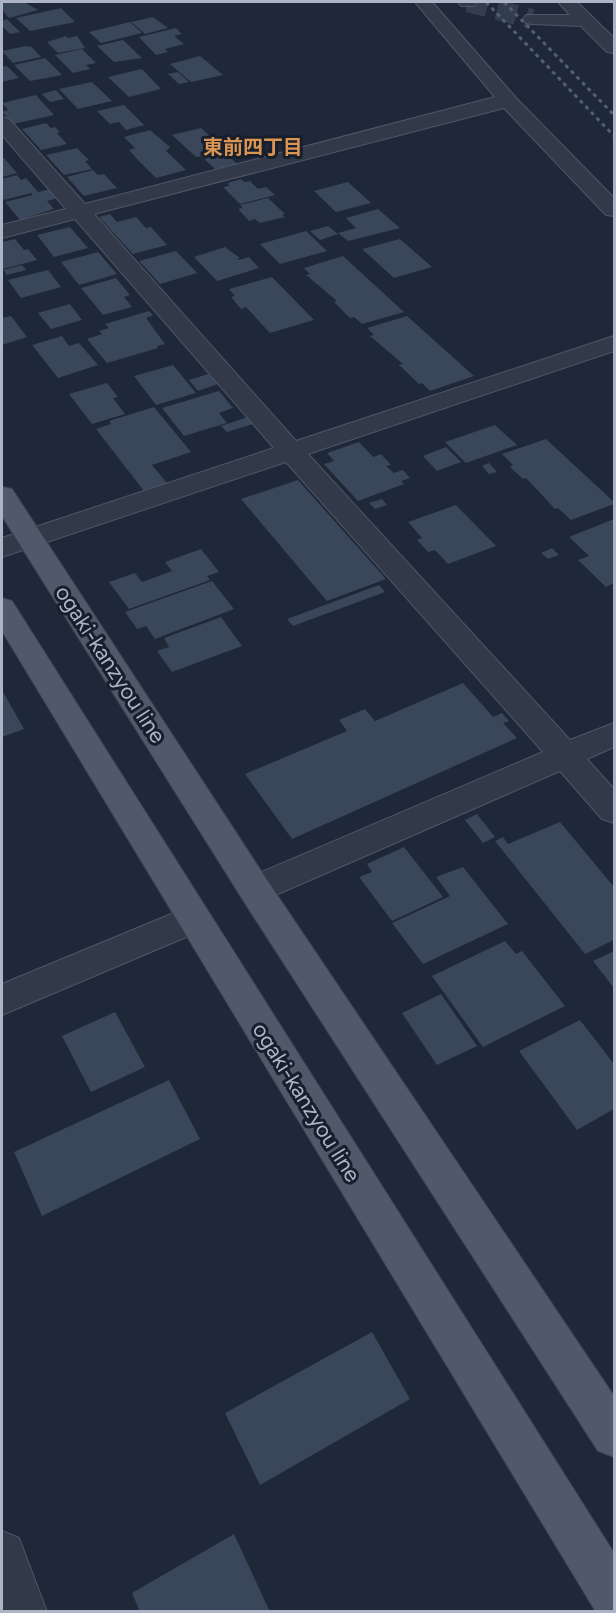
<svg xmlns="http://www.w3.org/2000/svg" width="616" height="1613" font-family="Figtree,'Noto Sans JP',sans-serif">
	<rect width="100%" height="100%" fill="#1e2838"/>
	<path fill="#3a4659" d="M8,2H24L38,10L9,18L2,10V3Z
		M61,8L75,22L30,31L16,18Z
		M153,17L168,28L145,34L131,22Z
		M7,19L20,32L10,34L2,26V21Z
		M130,22L142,33L101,43L89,32Z
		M176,28L182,34L174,36L184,44L165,49L168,52L156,55L139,37Z
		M66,36L68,38L77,36L85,48L58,53L47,42Z
		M123,40L142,58L114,62L97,46Z
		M26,46L32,47L41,57L13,63L2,51Z
		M82,49L96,63L86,65L90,69L73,73L55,55Z
		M200,56L223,75L191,82L170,64Z
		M45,58L62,75L30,81L14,65Z
		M7,66L19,78L2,82V67Z
		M142,69L161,89L129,97L108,77Z
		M178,72L189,82L179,84L168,74Z
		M92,82L112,101L78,109L59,89Z
		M56,90L64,99L50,102L42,94Z
		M36,95L54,115L13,124L2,112L8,110L2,103Z
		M124,105L144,125L126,130L119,122L110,124L97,111Z
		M46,123L51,128L55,127L60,132L57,133L67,144L41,150L22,129Z
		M201,128L224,149L222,150L237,164L215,169L201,156L196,157L172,135Z
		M150,130L170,147L166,151L186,170L156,178L137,159L129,150L135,148L124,137Z
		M77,148L89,160L85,161L92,169L64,175L46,155Z
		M2,158H4L17,173L2,177Z
		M93,170L98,175L104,174L117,188L84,196L67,177Z
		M17,175L21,180L26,178L38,192L50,189L58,198L47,201L54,209L20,220L5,202L33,195L31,193L4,200L2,197V179Z
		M241,179L245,182L250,181L258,189L266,187L275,195L240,204L223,187L229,186L228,183Z
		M348,182L371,203L336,212L314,191Z
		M268,198L285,214H282L285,217L260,223L255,219L249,221L238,209L243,208L240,205Z
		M378,209L400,228L348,241L338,233L356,228L346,218Z
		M110,214L117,222L136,217L146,228L151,227L167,245L133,254L99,217Z
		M328,226L338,234L320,240L310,231Z
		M70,227L88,248L54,257L37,235Z
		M306,231L327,251L280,264L260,244Z
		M15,239L24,250L28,249L37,260L3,269L2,242Z
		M400,239L432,267L394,278L362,249Z
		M225,247L240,258L237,259L239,260L249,257L259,268L217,281L194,257Z
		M176,251L197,273L160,284L139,261Z
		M98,252L117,274L79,285L61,262Z
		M343,256L404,312L362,324L354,317L350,318L334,302L337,301L306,275L310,274L304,268Z
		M22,265L26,270L7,275L3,270Z
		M48,270L61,287L21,298L8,280Z
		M272,277L314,320L270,333L246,307L241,309L231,297L235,296L229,289Z
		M116,278L130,295L124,297L132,307L103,315L81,288Z
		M70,304L82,320L51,329L38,313Z
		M149,311L153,315L146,318L165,344L157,346L158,348L107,363L87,339L102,334L99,331L109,328L105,324Z
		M11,316L27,337L2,345V318Z
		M407,316L474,376L430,391L422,383L419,384L399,365L403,364L370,336L374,335L367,328Z
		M62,336L69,346L79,343L98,365L58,378L32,345Z
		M173,365L196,393L156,405L134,376Z
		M208,374L218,384L198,391L189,380Z
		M107,383L118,397L113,398L125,414L92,424L69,394Z
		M219,391L233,408L219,413L227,423L184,436L162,408Z
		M154,407L191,452L152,465L167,483L144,491L96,429L111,424L109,421Z
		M248,417L253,424L227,432L221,426Z
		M495,425L517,445L466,463L445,442Z
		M546,439L614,502V504L571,520L558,508L555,509L526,478L523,479L510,467L513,465L502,454Z
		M359,442L373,457L381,454L391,465L386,466L394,473L403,470L410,478L401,481L404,484L358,501L324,464L334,461L327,453Z
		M446,447L461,462L437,471L423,456Z
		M489,463L497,472L489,474L482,466Z
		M298,480L386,579L327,601L241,499Z
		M382,499L387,505L375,509L369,503Z
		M456,505L496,546L448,564L435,550L428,552L417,540L422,538L408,522Z
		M614,519V583L606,587L578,560L589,556L569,537Z
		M552,548L559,555L548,559L541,553Z
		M201,549L219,572L207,576L210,580L129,609L109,582L135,573L142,582L172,571L165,562Z
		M212,581L234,609L155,639L146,626L137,629L125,612Z
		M379,585L385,592L293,626L287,619Z
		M221,617L242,646L172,672L157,651L169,647L164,638Z
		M463,683L493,717L502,713L509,721L503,723L517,738L292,839L245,774L347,731L339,720L365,709L375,721Z
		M2,690L24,729L2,737Z
		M477,814L495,837L483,843L465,820Z
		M560,822L614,887V940L585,954L495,841L503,837L508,844Z
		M404,847L443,897L392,921L359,877L372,872L367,864Z
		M463,867L508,924L423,964L392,923L450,896L436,877Z
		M505,941L516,954L522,951L565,1006L483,1047L432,976Z
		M614,951V988L593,961Z
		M441,994L477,1046L437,1065L402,1013Z
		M115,1012L145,1067L91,1092L62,1036Z
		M580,1020L614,1064V1109L577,1130L519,1051Z
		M169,1080L200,1139L42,1216L14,1152Z
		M372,1332L410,1399L260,1485L225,1413Z
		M234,1534L270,1612H140L132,1593Z"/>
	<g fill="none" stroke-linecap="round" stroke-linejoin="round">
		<path stroke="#333d4d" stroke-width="20" stroke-dasharray="20 10" stroke-linecap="butt" d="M468,2L532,19"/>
		<g stroke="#4f5767" stroke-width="2">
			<path id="minor" d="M415,2H432L516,98L614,198V216L606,215L504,108L94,214L296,441L614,336V351L308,454L570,740L614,723V747L587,759L614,789V823L602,819L560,771L255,904L243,900L238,890L243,880L543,752L286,462L2,557V538L274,448L75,219L2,238V225L66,209L2,135V117L9,119L85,204L495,97Z
				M458,2H477L474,6H461Z
				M558,2H577L614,38V53L607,52L581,26L532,24L526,23L523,19L526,15H570Z
				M193,905L205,909L211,919L205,929L2,1015V984Z
				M2,1531L19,1538L47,1612H2Z"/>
		</g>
		<g stroke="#3b4352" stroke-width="2">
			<path id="major" d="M2,487L12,489L267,880L614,1396V1457L598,1451L243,900L2,516Z
				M2,598L12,601L614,1553V1612H596L2,631Z"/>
		</g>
		<use href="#minor" fill="#323a49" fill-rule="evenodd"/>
		<use href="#major" fill="#4f5969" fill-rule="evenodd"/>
		<path stroke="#535e70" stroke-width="3" stroke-dasharray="4 4" stroke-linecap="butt" d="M486,2L614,136
			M504,2L614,115"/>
	</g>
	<g text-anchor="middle" stroke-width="6" stroke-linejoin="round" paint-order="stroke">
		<g font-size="20" font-weight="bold" fill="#db9451" stroke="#171f2d">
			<text x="253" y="154">東前四丁目</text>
		</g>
		<g font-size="22" fill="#acb4c6" stroke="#171f2d">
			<text transform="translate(111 664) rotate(57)" y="8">ogaki-kanzyou line</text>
			<text transform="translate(307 1102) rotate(58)" y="8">ogaki-kanzyou line</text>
		</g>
	</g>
	<rect width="616" height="1613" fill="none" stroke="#acb4c6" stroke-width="6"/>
</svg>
